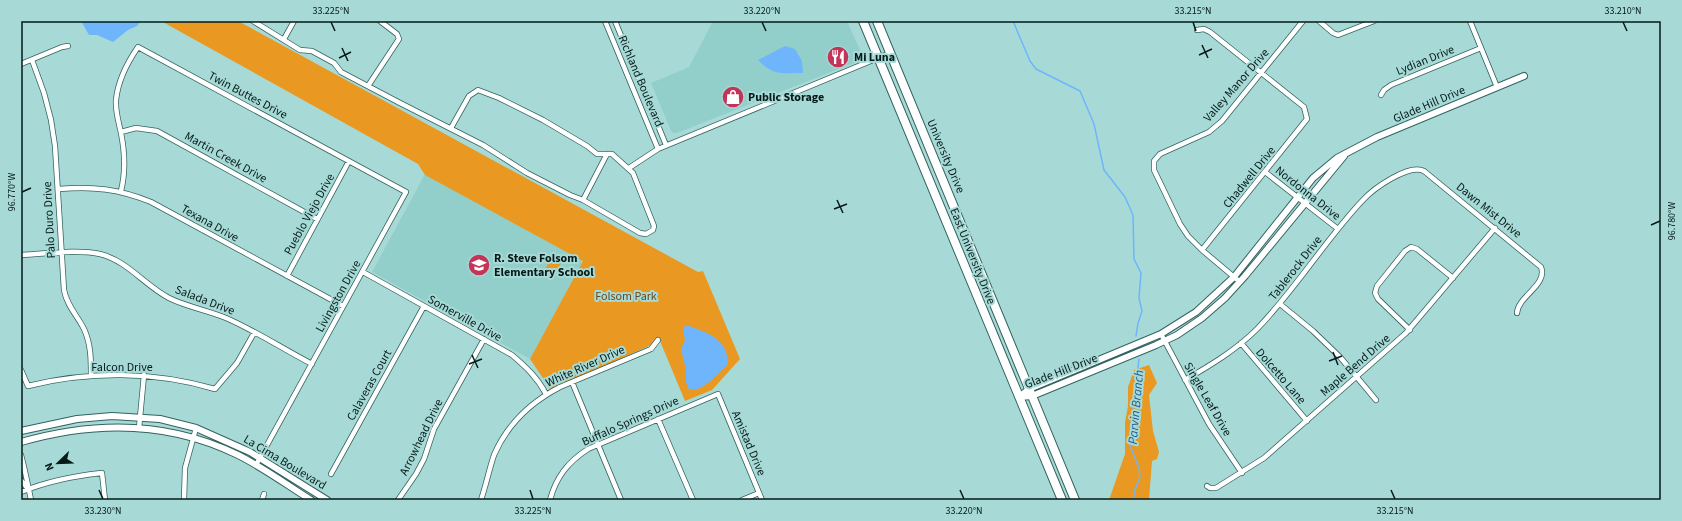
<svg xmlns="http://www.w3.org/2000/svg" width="1682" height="521" font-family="'Source Sans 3',sans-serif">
	<rect width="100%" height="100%" fill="#a7dad6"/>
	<path fill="#93cfca" d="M713,21H847L864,59L677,133H672L651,83L689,67Z
		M425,174L583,261L530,359L372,272Z"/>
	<path fill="#e99921" d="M161,21H238L698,272L703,271L740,359L712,390L685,401L660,341L551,390L530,359L583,261L425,175L418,164Z
		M552,257L561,263L552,280L542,274Z
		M1149,365L1157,383L1149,395L1153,431L1159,452L1157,459L1152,461L1149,500H1109L1125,454V422L1128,406V387L1134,370Z"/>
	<path fill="#6eb5fc" d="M81,21H141L137,26L128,30L113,42L97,35H89Z
		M785,46L795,49L802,61L803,73C783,73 773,76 758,60Z
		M687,325C707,333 728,338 728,364C718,373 705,391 689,390L686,382V370L681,349L685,340L683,330L684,327Z"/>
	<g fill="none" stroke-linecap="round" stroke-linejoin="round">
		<path stroke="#6eb5fc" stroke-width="1.5" d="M1013,21L1030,61L1036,69L1080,91L1094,124L1104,170L1125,197L1133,215L1134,259L1141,273L1139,298L1142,311L1138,323L1136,336
			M1134,500V492L1140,477L1139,468L1129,443L1139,359"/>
		<g stroke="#336360" stroke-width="6">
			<path id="minor" d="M253,21L300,50L312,51L334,63L341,72L400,103L483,145L527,173L570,195L583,200L640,233L646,234L653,230L654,226L633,173L612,154H597L587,146L543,120L499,98L478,90L469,96L451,128
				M605,21L658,149
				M615,21L666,145
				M1319,21L1333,33L1338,35L1374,21
				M1470,21L1497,87
				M1197,30L1204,29L1210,32L1304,107L1307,119L1202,250
				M284,39L294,21
				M32,60L44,93L51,120L55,146L64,290C67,306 77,315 84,329C91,344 91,360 91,376
				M21,64L62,47L68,46
				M368,86L399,39L397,34L380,21
				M1381,95L1384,90L1391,85L1481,48
				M121,132L136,128L157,131L317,219
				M629,168L658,149L890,53
				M1265,172L1338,229
				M59,189C93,186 119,189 151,202L343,306
				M121,191C126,171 125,153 121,133C119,123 115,111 116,100C118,80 127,63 138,47L406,192L256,465
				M583,200L607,154
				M21,255C46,254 75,249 100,254C128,261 144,285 169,298C187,307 207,310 226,318C256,331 283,349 312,364
				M363,272L512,355C526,367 537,377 546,394
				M287,276L349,161
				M1240,282L1202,250L1188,236L1180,224L1154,170V161L1160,154L1209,132L1222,121L1303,21
				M1280,304L1313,331L1340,357L1376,400
				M1410,330L1378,299L1375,293L1377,286L1405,251L1411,247L1417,249L1453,278
				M1161,334L1209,424L1242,473
				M1241,343L1307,421
				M21,370L28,386C89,371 154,371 215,389L237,363L254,333
				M1185,380C1211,365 1236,350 1257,329C1296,289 1325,240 1363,200C1373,189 1409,163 1424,171L1541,267C1548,285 1518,296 1517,313
				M572,382L621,500
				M658,419L693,500
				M139,428L144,375
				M21,455C25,470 28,485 31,500
				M331,474L424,306
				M21,480L27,488
				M1207,486L1210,488H1216L1264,458L1406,333L1495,228
				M21,492C48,481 73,476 102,473L105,500
				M184,500L185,468L196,428
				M262,500L264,494
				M398,500L416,474L424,459L434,429L484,339
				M481,500C486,485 489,470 494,455C507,425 531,402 560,387L651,349L658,340
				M550,500C556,477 568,462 588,449L718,394L762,500
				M742,500L759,493"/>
		</g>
		<g stroke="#336360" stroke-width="8">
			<path id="tertiary" d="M1019,397L1029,389L1161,334L1196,312L1234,277L1313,178L1337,158L1377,137L1524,76
				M1019,397L1032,396L1156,345L1177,335L1202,318L1225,298L1245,276L1344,156
				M21,431L77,419L112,416L160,419L196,428L250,452L327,500
				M21,442C94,421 169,421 238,455C264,468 287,485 311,500"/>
		</g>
		<g stroke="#336360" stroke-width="10">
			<path id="trunk" d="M863,21L1062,500
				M877,21L1075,500"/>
		</g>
		<use href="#minor" stroke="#fff" stroke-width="4.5"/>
		<use href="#tertiary" stroke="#fff" stroke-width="6"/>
		<use href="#trunk" stroke="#fff" stroke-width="8"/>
	</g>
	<path fill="none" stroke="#061a19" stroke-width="1.5" d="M331,22L335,31M762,22L766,31M1193,22L1196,31M1623,22L1627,31M1202,45L1208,58M342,48L348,61M1199,55L1212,49M339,58L351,52M22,192L31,188M837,200L843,213M834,209L847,204M1651,225L1660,221M1333,352L1338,365M472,355L478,368M1329,361L1342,356M469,364L482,359M99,490L103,499M530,490L533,499M960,490L964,499M1391,490L1395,499"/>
	<defs>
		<g id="restaurant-disc" transform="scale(1.15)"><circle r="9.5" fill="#c33459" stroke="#a7dad6"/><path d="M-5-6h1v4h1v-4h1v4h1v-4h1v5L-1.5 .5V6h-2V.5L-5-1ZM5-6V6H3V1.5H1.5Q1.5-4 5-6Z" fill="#fff"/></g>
		<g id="shop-disc" transform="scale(1.15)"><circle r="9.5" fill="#c33459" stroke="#a7dad6"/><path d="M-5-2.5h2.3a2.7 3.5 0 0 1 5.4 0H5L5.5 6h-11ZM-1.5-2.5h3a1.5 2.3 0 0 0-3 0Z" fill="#fff"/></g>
		<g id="school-disc" transform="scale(1.15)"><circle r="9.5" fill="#c33459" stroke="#a7dad6"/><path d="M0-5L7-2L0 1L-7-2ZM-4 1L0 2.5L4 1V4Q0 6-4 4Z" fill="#fff"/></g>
	</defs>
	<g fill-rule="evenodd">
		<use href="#restaurant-disc" x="838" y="57"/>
		<use href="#shop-disc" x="733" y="97"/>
		<use href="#school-disc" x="479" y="265"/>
	</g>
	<g text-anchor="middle" stroke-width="4" stroke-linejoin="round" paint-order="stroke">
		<g font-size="12" font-weight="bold" fill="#061a19" stroke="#a7dad6" text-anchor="start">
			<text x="854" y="61">Mi Luna</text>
			<text x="748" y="101">Public Storage</text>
			<text x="494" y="262">R. Steve Folsom<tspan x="494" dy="14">Elementary School</tspan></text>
		</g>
		<g font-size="12" fill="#061a19" stroke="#a7dad6">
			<text transform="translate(1425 60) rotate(-22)" y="4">Lydian Drive</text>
			<text transform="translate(641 81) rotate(67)" y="4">Richland Boulevard</text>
			<text transform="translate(1236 85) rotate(-49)" y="4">Valley Manor Drive</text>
			<text transform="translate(248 95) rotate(28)" y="4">Twin Buttes Drive</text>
			<text transform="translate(1429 104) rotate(-23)" y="4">Glade Hill Drive</text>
			<text transform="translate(946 156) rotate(67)" y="4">University Drive</text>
			<text transform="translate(226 157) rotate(29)" y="4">Martin Creek Drive</text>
			<text transform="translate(1249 177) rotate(-51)" y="4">Chadwell Drive</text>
			<text transform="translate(1308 193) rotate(38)" y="4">Nordonna Drive</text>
			<text transform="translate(1489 210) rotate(39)" y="4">Dawn Mist Drive</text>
			<text transform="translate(309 214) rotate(-61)" y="4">Pueblo Viejo Drive</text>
			<text transform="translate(49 220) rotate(-93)" y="4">Palo Duro Drive</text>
			<text transform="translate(210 223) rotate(29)" y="4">Texana Drive</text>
			<text transform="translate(973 256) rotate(68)" y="4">East University Drive</text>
			<text transform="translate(1295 268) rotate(-52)" y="4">Tablerock Drive</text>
			<text transform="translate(338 296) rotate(-61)" y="4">Livingston Drive</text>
			<text transform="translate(205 300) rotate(21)" y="4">Salada Drive</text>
			<text transform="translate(465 318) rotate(29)" y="4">Somerville Drive</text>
			<text transform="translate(1355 365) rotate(-41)" y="4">Maple Bend Drive</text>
			<text transform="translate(585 366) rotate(-24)" y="4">White River Drive</text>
			<text x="122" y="371">Falcon Drive</text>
			<text transform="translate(1061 371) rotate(-21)" y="4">Glade Hill Drive</text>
			<text transform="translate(1281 376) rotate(49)" y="4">Dolcetto Lane</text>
			<text transform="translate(369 385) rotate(-61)" y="4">Calaveras Court</text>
			<text transform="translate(1208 399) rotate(60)" y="4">Single Leaf Drive</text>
			<text transform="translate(630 421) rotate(-24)" y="4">Buffalo Springs Drive</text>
			<text transform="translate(421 437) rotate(-64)" y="4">Arrowhead Drive</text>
			<text transform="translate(749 443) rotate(67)" y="4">Amistad Drive</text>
			<text transform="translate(285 462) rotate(31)" y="4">La Cima Boulevard</text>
		</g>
		<g font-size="12" fill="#69481b" stroke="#a7dad6">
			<text x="626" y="300">Folsom Park</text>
		</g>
		<g font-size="13" font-style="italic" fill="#1b5a93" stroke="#a7dad6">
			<text transform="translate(1135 407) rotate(-85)" y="5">Parvin Branch</text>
		</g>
	</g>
	<rect width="1682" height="521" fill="none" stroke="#a7dad6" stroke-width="44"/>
	<g transform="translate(58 463) rotate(247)" stroke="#a7dad6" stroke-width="3" paint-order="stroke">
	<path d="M0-3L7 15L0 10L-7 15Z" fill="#061a19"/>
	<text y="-6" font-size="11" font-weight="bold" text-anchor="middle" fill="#061a19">N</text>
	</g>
	<rect x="22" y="22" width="1638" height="477" fill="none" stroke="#061a19" stroke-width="1.5"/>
	<g font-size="10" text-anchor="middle" fill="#061a19">
		<text x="331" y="14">33.225°N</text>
		<text x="762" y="14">33.220°N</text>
		<text x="1193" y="14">33.215°N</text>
		<text x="1623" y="14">33.210°N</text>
		<text transform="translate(11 192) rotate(-90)" y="4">96.770°W</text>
		<text transform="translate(1671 221) rotate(-90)" y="4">96.780°W</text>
		<text x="103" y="514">33.230°N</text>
		<text x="533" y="514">33.225°N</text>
		<text x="964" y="514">33.220°N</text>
		<text x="1395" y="514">33.215°N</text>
	</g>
</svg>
